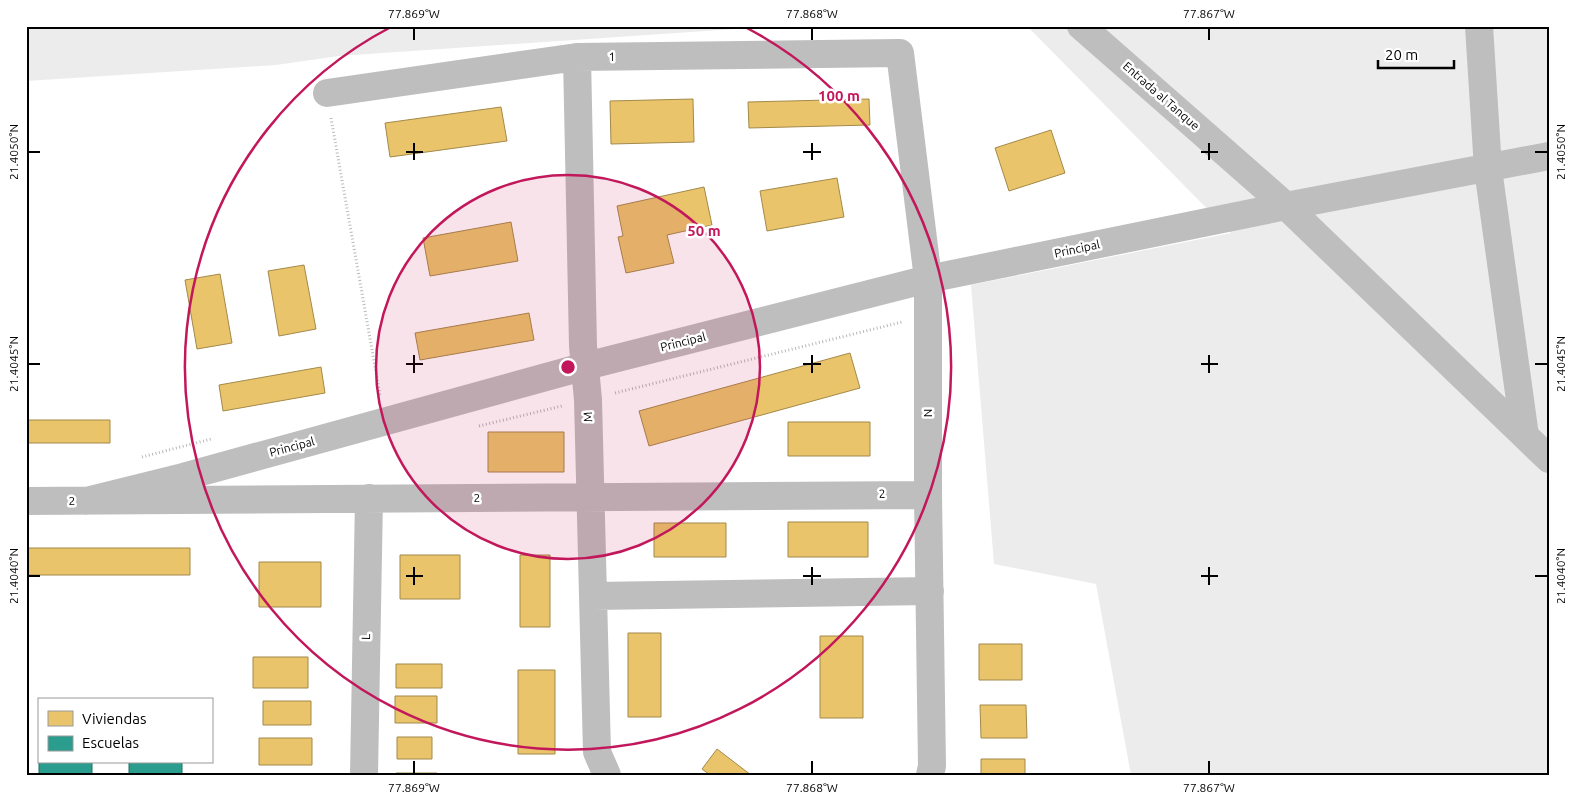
<svg xmlns="http://www.w3.org/2000/svg" width="1575" height="801" font-family="Ubuntu,sans-serif">
	<rect width="100%" height="100%" fill="#fff"/>
	<path fill="#ececec" d="M26,26H777L339,56L276,65L26,81Z
		M1027,26H1549V775H1131L1096,584L994,564L971,285L1231,233Z"/>
	<path fill="#e9c46a" stroke="#a3894a" d="M693,99L694,142L611,144L610,101Z
		M869,99L870,125L749,128L748,102Z
		M501,107L507,141L390,157L385,123Z
		M1051,130L1065,173L1009,191L995,148Z
		M837,178L844,217L767,231L760,191Z
		M704,187L712,225L667,235L674,263L626,273L618,237L623,236L617,206Z
		M511,222L518,261L430,276L423,238Z
		M304,265L316,329L279,336L268,271Z
		M220,274L232,343L197,349L185,280Z
		M529,313L534,340L420,360L415,333Z
		M850,353L860,388L649,446L639,411Z
		M321,367L325,393L223,411L219,385Z
		M26,420H110V443H26Z
		M788,422H870V456H788Z
		M488,432H564V472H488Z
		M788,522H868V557H788Z
		M654,523H726V557H654Z
		M26,548H190V575H26Z
		M400,555H460V599H400Z
		M520,555H550V627H520Z
		M259,562H321V607H259Z
		M628,633H661V717H628Z
		M820,636H863V718H820Z
		M979,644H1022V680H979Z
		M253,657H308V688H253Z
		M396,664H442V688H396Z
		M518,670H555V754H518Z
		M395,696H437V723H395Z
		M263,701H311V725H263Z
		M980,705H1026L1027,738H981Z
		M397,737H432V759H397Z
		M259,738H312V765H259Z
		M717,749L751,775H710L702,769Z
		M981,759H1025V775H981Z
		M396,773H437V775H396Z"/>
	<path fill="#2a9d8f" stroke="#1d6e64" d="M39,762H92V775H39Z
		M129,762H182V775H129Z"/>
	<g fill="none" stroke-linecap="round" stroke-linejoin="round">
		<path stroke="#b9b9b9" stroke-width="3" stroke-dasharray="1 2.5" stroke-linecap="butt" d="M331,118L380,395
			M615,393L902,322
			M479,426L562,406
			M142,457L211,439"/>
		<path stroke="#bebebe" stroke-width="28" d="M1081,26L1286,206L1549,459
			M1479,26L1488,169L1525,436
			M577,57L583,346L588,400L597,752L607,775
			M327,93L577,57L900,53L928,279V495L932,766L930,775
			M26,501L928,495
			M86,501L183,477L586,366L928,279L1286,206L1549,156
			M593,596L930,591
			M364,775L369,498"/>
	</g>
	<path fill="none" stroke="#000" stroke-width="2" d="M414,28V40M812,28V40M1209,28V40M414,143V160M812,143V160M1209,143V160M28,152H40M406,152H423M803,152H821M1201,152H1218M1535,152H1548M414,355V373M812,355V373M1209,355V373M28,364H40M406,364H423M803,364H821M1201,364H1218M1535,364H1548M414,567V585M812,567V585M1209,567V585M28,576H40M406,576H423M803,576H821M1201,576H1218M1535,576H1548M414,761V774M812,761V774M1209,761V774"/>
	<circle cx="568" cy="367" r="192" fill="#c2185b" fill-opacity=".12"/>
	<g fill="none" stroke="#c2185b" stroke-width="2.5">
		<circle cx="568" cy="367" r="192"/>
		<path d="M745 27A383 383 0 1 1 391 27"/>
	</g>
	<g text-anchor="middle" stroke-width="5" stroke-linejoin="round" paint-order="stroke">
		<g font-size="12" fill="#000" stroke="#fff">
			<text transform="translate(612 57) rotate(-1)" y="4">1</text>
			<text transform="translate(1161 96) rotate(41)" y="4">Entrada al Tanque</text>
			<text transform="translate(1077 249) rotate(-12)" y="4">Principal</text>
			<text transform="translate(683 342) rotate(-14)" y="4">Principal</text>
			<text transform="translate(928 413) rotate(-90)" y="4">N</text>
			<text transform="translate(588 417) rotate(-92)" y="4">M</text>
			<text transform="translate(292 447) rotate(-15)" y="4">Principal</text>
			<text transform="translate(882 494) rotate(-1)" y="4">2</text>
			<text x="477" y="502">2</text>
			<text x="72" y="505">2</text>
			<text transform="translate(366 637) rotate(-89)" y="4">L</text>
		</g>
	</g>
	<circle cx="568" cy="367" r="8" fill="#c2185b" stroke="#fff" stroke-width="2.5"/>
	<g font-size="15" text-anchor="middle" font-weight="bold" fill="#c2185b" stroke="#fff" stroke-width="5" stroke-linejoin="round" paint-order="stroke">
		<text x="839" y="101">100 m</text>
		<text x="704" y="236">50 m</text>
	</g>
	<rect width="1575" height="801" fill="none" stroke="#ffffff" stroke-width="55"/>
	<rect x="38" y="698" width="175" height="65" fill="#ffffff" stroke="#999999"/>
	<rect x="48" y="711" width="25" height="15" fill="#e9c46a" stroke="#999999"/>
	<text x="82" y="724" font-size="15" fill="#000000">Viviendas</text>
	<rect x="48" y="736" width="25" height="15" fill="#2a9d8f" stroke="#999999"/>
	<text x="82" y="748" font-size="15" fill="#000000">Escuelas</text>
	<path d="M1378 60v8h76v-8" fill="none" stroke="#000000" stroke-width="2.5"/>
	<text x="1385" y="60" font-size="15" fill="#000000" stroke="#ffffff" stroke-width="4" paint-order="stroke">20 m</text>
	<rect x="28" y="28" width="1520" height="746" fill="none" stroke="#000" stroke-width="2"/>
	<g font-size="12" text-anchor="middle" fill="#000">
		<text x="414" y="18">77.869°W</text>
		<text x="812" y="18">77.868°W</text>
		<text x="1209" y="18">77.867°W</text>
		<text transform="translate(14 152) rotate(-90)" y="4">21.4050°N</text>
		<text transform="translate(1561 152) rotate(-90)" y="4">21.4050°N</text>
		<text transform="translate(14 364) rotate(-90)" y="4">21.4045°N</text>
		<text transform="translate(1561 364) rotate(-90)" y="4">21.4045°N</text>
		<text transform="translate(14 576) rotate(-90)" y="4">21.4040°N</text>
		<text transform="translate(1561 576) rotate(-90)" y="4">21.4040°N</text>
		<text x="414" y="792">77.869°W</text>
		<text x="812" y="792">77.868°W</text>
		<text x="1209" y="792">77.867°W</text>
	</g>
</svg>
